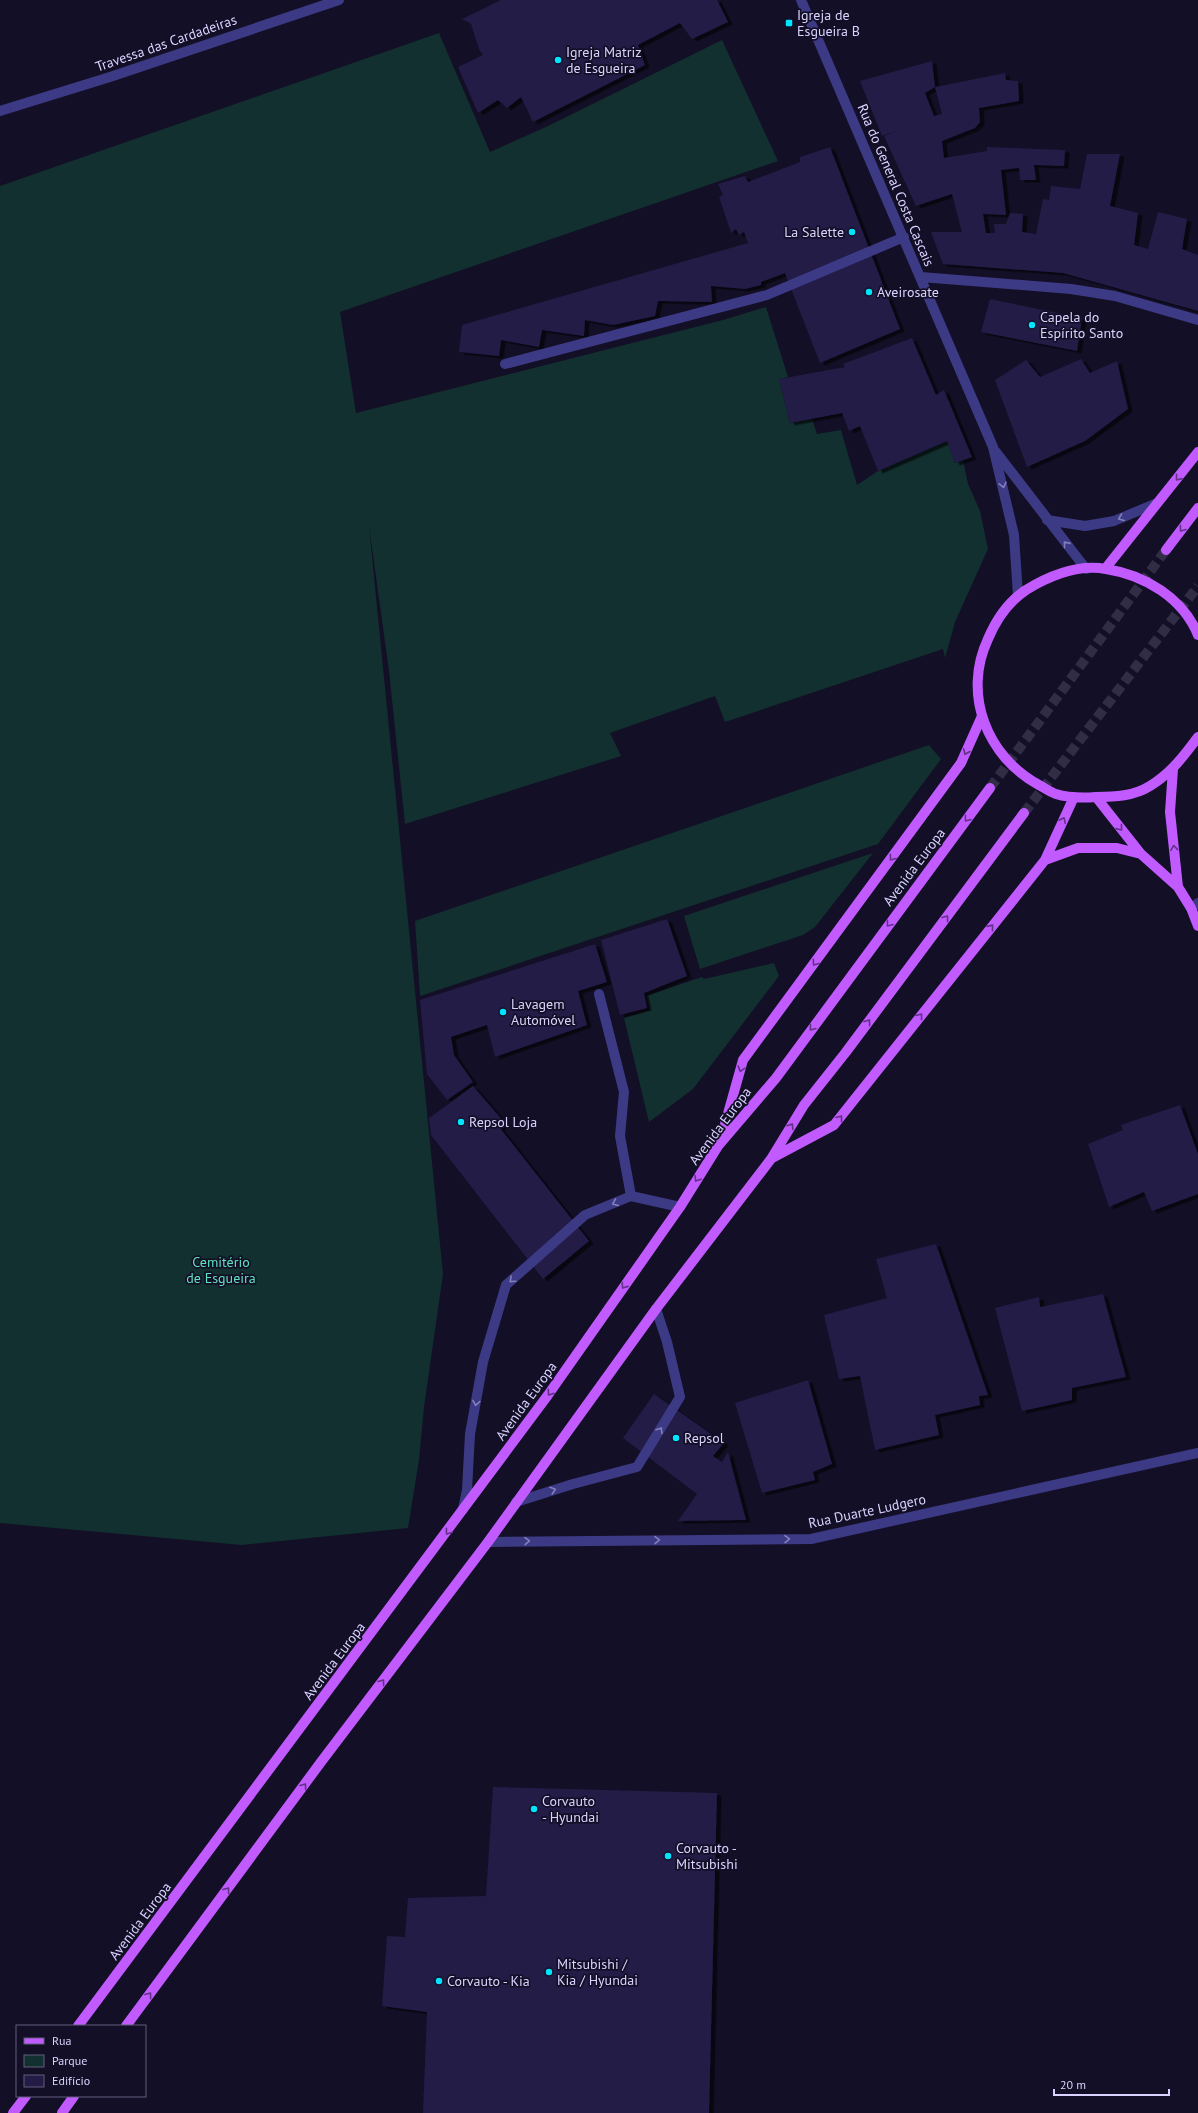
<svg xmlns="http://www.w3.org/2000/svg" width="1198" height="2113" font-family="'PT Sans',sans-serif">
	<defs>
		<filter id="shadow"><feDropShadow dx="4.5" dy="2.5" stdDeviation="0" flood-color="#0009"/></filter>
	</defs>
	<rect width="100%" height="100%" fill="#130f26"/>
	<path fill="#12302f" d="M439,33L490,152L548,126L722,40L778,161L340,312L356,413L723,320L766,307L788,377L779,379L790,423L812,419L817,434L841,430L857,485L878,471L947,441L955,463L963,460L968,484L980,511L988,549L955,622L945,658L943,649L725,722L715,696L610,733L621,756L405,824L389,671L369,526L443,1274L424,1407L419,1460L408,1528L242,1545L0,1523V186Z
		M929,745L941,759L878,844L420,996L415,921Z
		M873,853L815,927L803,935L700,969L684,916Z
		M774,963L779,976L693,1089L649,1122L624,1018L650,1010L646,996L702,977L704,979Z"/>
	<path fill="#241b47" filter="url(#shadow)" d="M501,0H717L728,22L692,39L680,23L638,45L645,65L533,122L521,97L507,108L498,100L478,113L458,67L483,55L479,49L471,24L462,19Z
		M932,61L935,87L925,93L934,116L942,114L935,87L1005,73L1006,80L1018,81L1019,101L979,108L980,122L975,128L942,141L944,158L987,151V147L1065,150L1064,166L1034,165L1036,180H1020L1019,168L1001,170L1006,215L983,214L986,233H995L994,224H1006L1010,213L1023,214L1022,232L1036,234L1043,199L1049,200L1051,186L1080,189L1087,154H1120L1110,206L1138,213L1134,245L1148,249L1158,212L1187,219L1182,249L1198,255V311L1063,273L943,264L931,232H962L952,194L916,206L884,136L899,130L882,136L860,81Z
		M830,147L900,329L820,363L785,273L761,282V285L745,289L711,286L712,302L658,301L655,316L613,325L585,320L584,336L542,330L539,347L501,340L499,356L459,352L462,325L748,243L744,232L739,235L736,229L731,233L719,197L723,195L718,184L745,176L748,182L800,162V157Z
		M990,299L1082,318L1077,351L981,332Z
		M912,338L936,395L944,390L972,457L955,463L947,441L878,471L860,426L849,431L842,413L790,423L779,379L845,367L843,364Z
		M1081,359L1090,373L1117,361L1128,409L1085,441L1027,467L995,380L1026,360L1040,377Z
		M667,919L687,976L644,993L647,1008L620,1015L601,940Z
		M595,944L607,982L578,991L587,1025L495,1057L487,1025L451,1037L454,1055L473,1082L447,1100L427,1074L420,1000Z
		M473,1086L505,1123L500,1128L589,1241L543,1279L431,1135L429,1118Z
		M1180,1105L1198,1154V1194L1152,1211L1144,1192L1109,1207L1088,1144L1123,1130L1121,1125Z
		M936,1244L988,1395L979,1396L980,1405L935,1415L939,1435L875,1450L860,1376L839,1379L824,1315L887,1298L876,1259Z
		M1103,1294L1126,1377L1072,1388V1400L1022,1411L995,1308L1039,1297L1040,1307Z
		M808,1380L832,1464L813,1472L815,1480L762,1493L735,1403Z
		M654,1394L724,1443L713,1456L722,1462L728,1452L746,1520L678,1521L697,1494L623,1438Z
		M493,1787L717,1793L709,2113H423L427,2012L382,2006L387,1936L405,1937L408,1898L486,1896Z"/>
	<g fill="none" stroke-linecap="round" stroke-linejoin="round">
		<path stroke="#312d47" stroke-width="10" stroke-dasharray="10 5" stroke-linecap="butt" d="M990,788L1166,550
			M1024,813L1198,586"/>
		<path stroke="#3d3a85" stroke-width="10" d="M801,0L993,447L1014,535L1018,596
			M0,111L110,77L339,0
			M921,277L1071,289L1115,296L1198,320
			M505,364L767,295L904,237
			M996,452L1086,569
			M1047,520L1085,526L1114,521L1157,503
			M1191,908L1198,903
			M599,994L624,1092L620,1136L631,1196
			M516,1502L573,1484L637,1467L680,1397L667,1342L656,1309
			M463,1509L467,1490L470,1434L483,1362L506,1285L585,1215L631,1196L680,1207
			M488,1542L811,1539L1198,1453"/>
		<path stroke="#c25bff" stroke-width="10" d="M1166,550L1198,508
			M1105,569L1198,452
			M1198,635C1183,598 1145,575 1106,569C1078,564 1049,576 1026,590C1008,602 996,620 988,639C962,694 987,757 1039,785C1045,788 1050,792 1056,794C1069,798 1083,798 1096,797C1115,797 1134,796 1150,786C1171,773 1184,756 1198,737
			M1173,769L1170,812L1178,887
			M1096,797L1141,854L1178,887L1191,908L1198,926
			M1045,860L1078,848H1117L1141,854
			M720,1142L743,1060L961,763L982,716
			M772,1158L834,1125L1045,860L1074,797
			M78,2026L548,1395L680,1207L718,1146L776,1078L990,788
			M126,2026L321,1762L488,1542L656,1309L771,1159L804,1105L846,1052L1024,813
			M13,2113L26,2096
			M62,2113L74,2096"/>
	</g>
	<defs><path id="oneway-chevron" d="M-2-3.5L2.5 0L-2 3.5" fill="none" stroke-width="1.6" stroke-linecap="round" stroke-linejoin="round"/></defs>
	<g stroke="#623188">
		<use href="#oneway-chevron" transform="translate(1178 478) rotate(129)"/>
		<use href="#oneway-chevron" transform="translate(1182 529) rotate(127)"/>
		<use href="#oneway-chevron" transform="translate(966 752) rotate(113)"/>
		<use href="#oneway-chevron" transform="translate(967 819) rotate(127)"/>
		<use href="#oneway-chevron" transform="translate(1063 820) rotate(-64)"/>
		<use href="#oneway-chevron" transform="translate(1120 828) rotate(51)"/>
		<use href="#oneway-chevron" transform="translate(1174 848) rotate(-96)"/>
		<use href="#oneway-chevron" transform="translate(892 858) rotate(126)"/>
		<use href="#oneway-chevron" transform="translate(946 918) rotate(-53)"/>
		<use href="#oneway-chevron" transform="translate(889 924) rotate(127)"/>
		<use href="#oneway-chevron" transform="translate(991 927) rotate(-51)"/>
		<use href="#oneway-chevron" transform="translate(815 963) rotate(126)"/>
		<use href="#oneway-chevron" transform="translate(920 1016) rotate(-52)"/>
		<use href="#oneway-chevron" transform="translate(868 1022) rotate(-53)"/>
		<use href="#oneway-chevron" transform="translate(812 1028) rotate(127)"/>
		<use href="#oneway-chevron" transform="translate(741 1069) rotate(106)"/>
		<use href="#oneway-chevron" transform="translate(840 1118) rotate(-52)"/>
		<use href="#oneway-chevron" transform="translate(791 1126) rotate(-58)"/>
		<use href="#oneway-chevron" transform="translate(697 1179) rotate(122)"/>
		<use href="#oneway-chevron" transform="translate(624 1286) rotate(125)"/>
		<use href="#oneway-chevron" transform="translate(550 1393) rotate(125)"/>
		<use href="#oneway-chevron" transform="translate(448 1532) rotate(127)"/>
		<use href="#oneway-chevron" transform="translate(382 1682) rotate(-53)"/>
		<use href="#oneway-chevron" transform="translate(304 1786) rotate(-54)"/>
		<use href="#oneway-chevron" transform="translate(227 1890) rotate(-54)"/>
		<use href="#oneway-chevron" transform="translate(149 1995) rotate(-54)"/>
	</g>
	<g stroke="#837fbc">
		<use href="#oneway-chevron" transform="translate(1003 485) rotate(77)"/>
		<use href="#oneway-chevron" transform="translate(1121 518) rotate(158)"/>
		<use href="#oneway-chevron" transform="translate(1066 544) rotate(-129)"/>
		<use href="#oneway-chevron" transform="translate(615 1203) rotate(158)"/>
		<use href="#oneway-chevron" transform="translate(512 1280) rotate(138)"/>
		<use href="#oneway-chevron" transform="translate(476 1403) rotate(100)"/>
		<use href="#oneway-chevron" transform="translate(660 1430) rotate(-58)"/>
		<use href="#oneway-chevron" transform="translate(553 1490) rotate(-18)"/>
		<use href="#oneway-chevron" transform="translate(787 1539) rotate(-1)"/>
		<use href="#oneway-chevron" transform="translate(657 1540) rotate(-1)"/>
		<use href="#oneway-chevron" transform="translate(527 1541) rotate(-1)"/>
	</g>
	<g fill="#00e5ff" stroke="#130f26" stroke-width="1.5">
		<rect x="785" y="19" width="8" height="8" rx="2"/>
		<circle cx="558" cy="60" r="4"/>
		<circle cx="852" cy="232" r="4"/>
		<circle cx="869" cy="292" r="4"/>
		<circle cx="1032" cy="325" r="4"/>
		<circle cx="503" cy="1012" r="4"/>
		<circle cx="461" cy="1122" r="4"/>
		<circle cx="676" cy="1438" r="4"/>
		<circle cx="534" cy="1809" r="4"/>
		<circle cx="668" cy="1856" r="4"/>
		<circle cx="549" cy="1972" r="4"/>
		<circle cx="439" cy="1981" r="4"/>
	</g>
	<g text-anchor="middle" stroke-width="3.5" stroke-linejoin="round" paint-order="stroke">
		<g font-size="14" fill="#d9d4ff" stroke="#130f26" text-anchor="start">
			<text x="797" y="20">Igreja de<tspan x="797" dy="16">Esgueira B</tspan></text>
			<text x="566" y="57">Igreja Matriz<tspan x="566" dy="16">de Esgueira</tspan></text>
			<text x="844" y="237" text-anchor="end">La Salette</text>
			<text x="877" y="297">Aveirosate</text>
			<text x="1040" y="322">Capela do<tspan x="1040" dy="16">Espírito Santo</tspan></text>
			<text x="511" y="1009">Lavagem<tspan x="511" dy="16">Automóvel</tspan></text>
			<text x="469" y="1127">Repsol Loja</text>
			<text x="684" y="1443">Repsol</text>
			<text x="542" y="1806">Corvauto<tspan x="542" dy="16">- Hyundai</tspan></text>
			<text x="676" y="1853">Corvauto -<tspan x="676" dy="16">Mitsubishi</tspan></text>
			<text x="557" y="1969">Mitsubishi /<tspan x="557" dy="16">Kia / Hyundai</tspan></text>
			<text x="447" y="1986">Corvauto - Kia</text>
		</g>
		<g font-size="14" fill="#d9d4ff" stroke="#130f26">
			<text transform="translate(166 43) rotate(-19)" y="5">Travessa das Cardadeiras</text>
			<text transform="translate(896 185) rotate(67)" y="5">Rua do General Costa Cascais</text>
			<text transform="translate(914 867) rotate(-53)" y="5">Avenida Europa</text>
			<text transform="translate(720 1126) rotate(-53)" y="5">Avenida Europa</text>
			<text transform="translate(526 1401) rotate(-54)" y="5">Avenida Europa</text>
			<text transform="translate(867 1511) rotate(-12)" y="5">Rua Duarte Ludgero</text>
			<text transform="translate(334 1661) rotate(-53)" y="5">Avenida Europa</text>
			<text transform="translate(140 1921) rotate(-53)" y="5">Avenida Europa</text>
		</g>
		<g font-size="14" fill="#5fe0c0" stroke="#130f26">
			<text x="221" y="1267">Cemitério<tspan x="221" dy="16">de Esgueira</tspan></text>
		</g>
	</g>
	<rect x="16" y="2025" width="130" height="72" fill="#130f26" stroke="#625e7d"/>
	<rect x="24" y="2038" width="20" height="6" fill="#c25bff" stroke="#625e7d"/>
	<text x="52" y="2045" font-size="12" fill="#d9d4ff">Rua</text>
	<rect x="24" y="2055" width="20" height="12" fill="#12302f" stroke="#625e7d"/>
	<text x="52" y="2065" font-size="12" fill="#d9d4ff">Parque</text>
	<rect x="24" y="2075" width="20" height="12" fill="#241b47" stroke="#625e7d"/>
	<text x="52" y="2085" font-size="12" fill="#d9d4ff">Edifício</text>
	<path d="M1054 2089v6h115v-6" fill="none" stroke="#d9d4ff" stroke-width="2"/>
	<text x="1060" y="2089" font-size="12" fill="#d9d4ff" stroke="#130f26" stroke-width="3" paint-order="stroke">20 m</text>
</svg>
